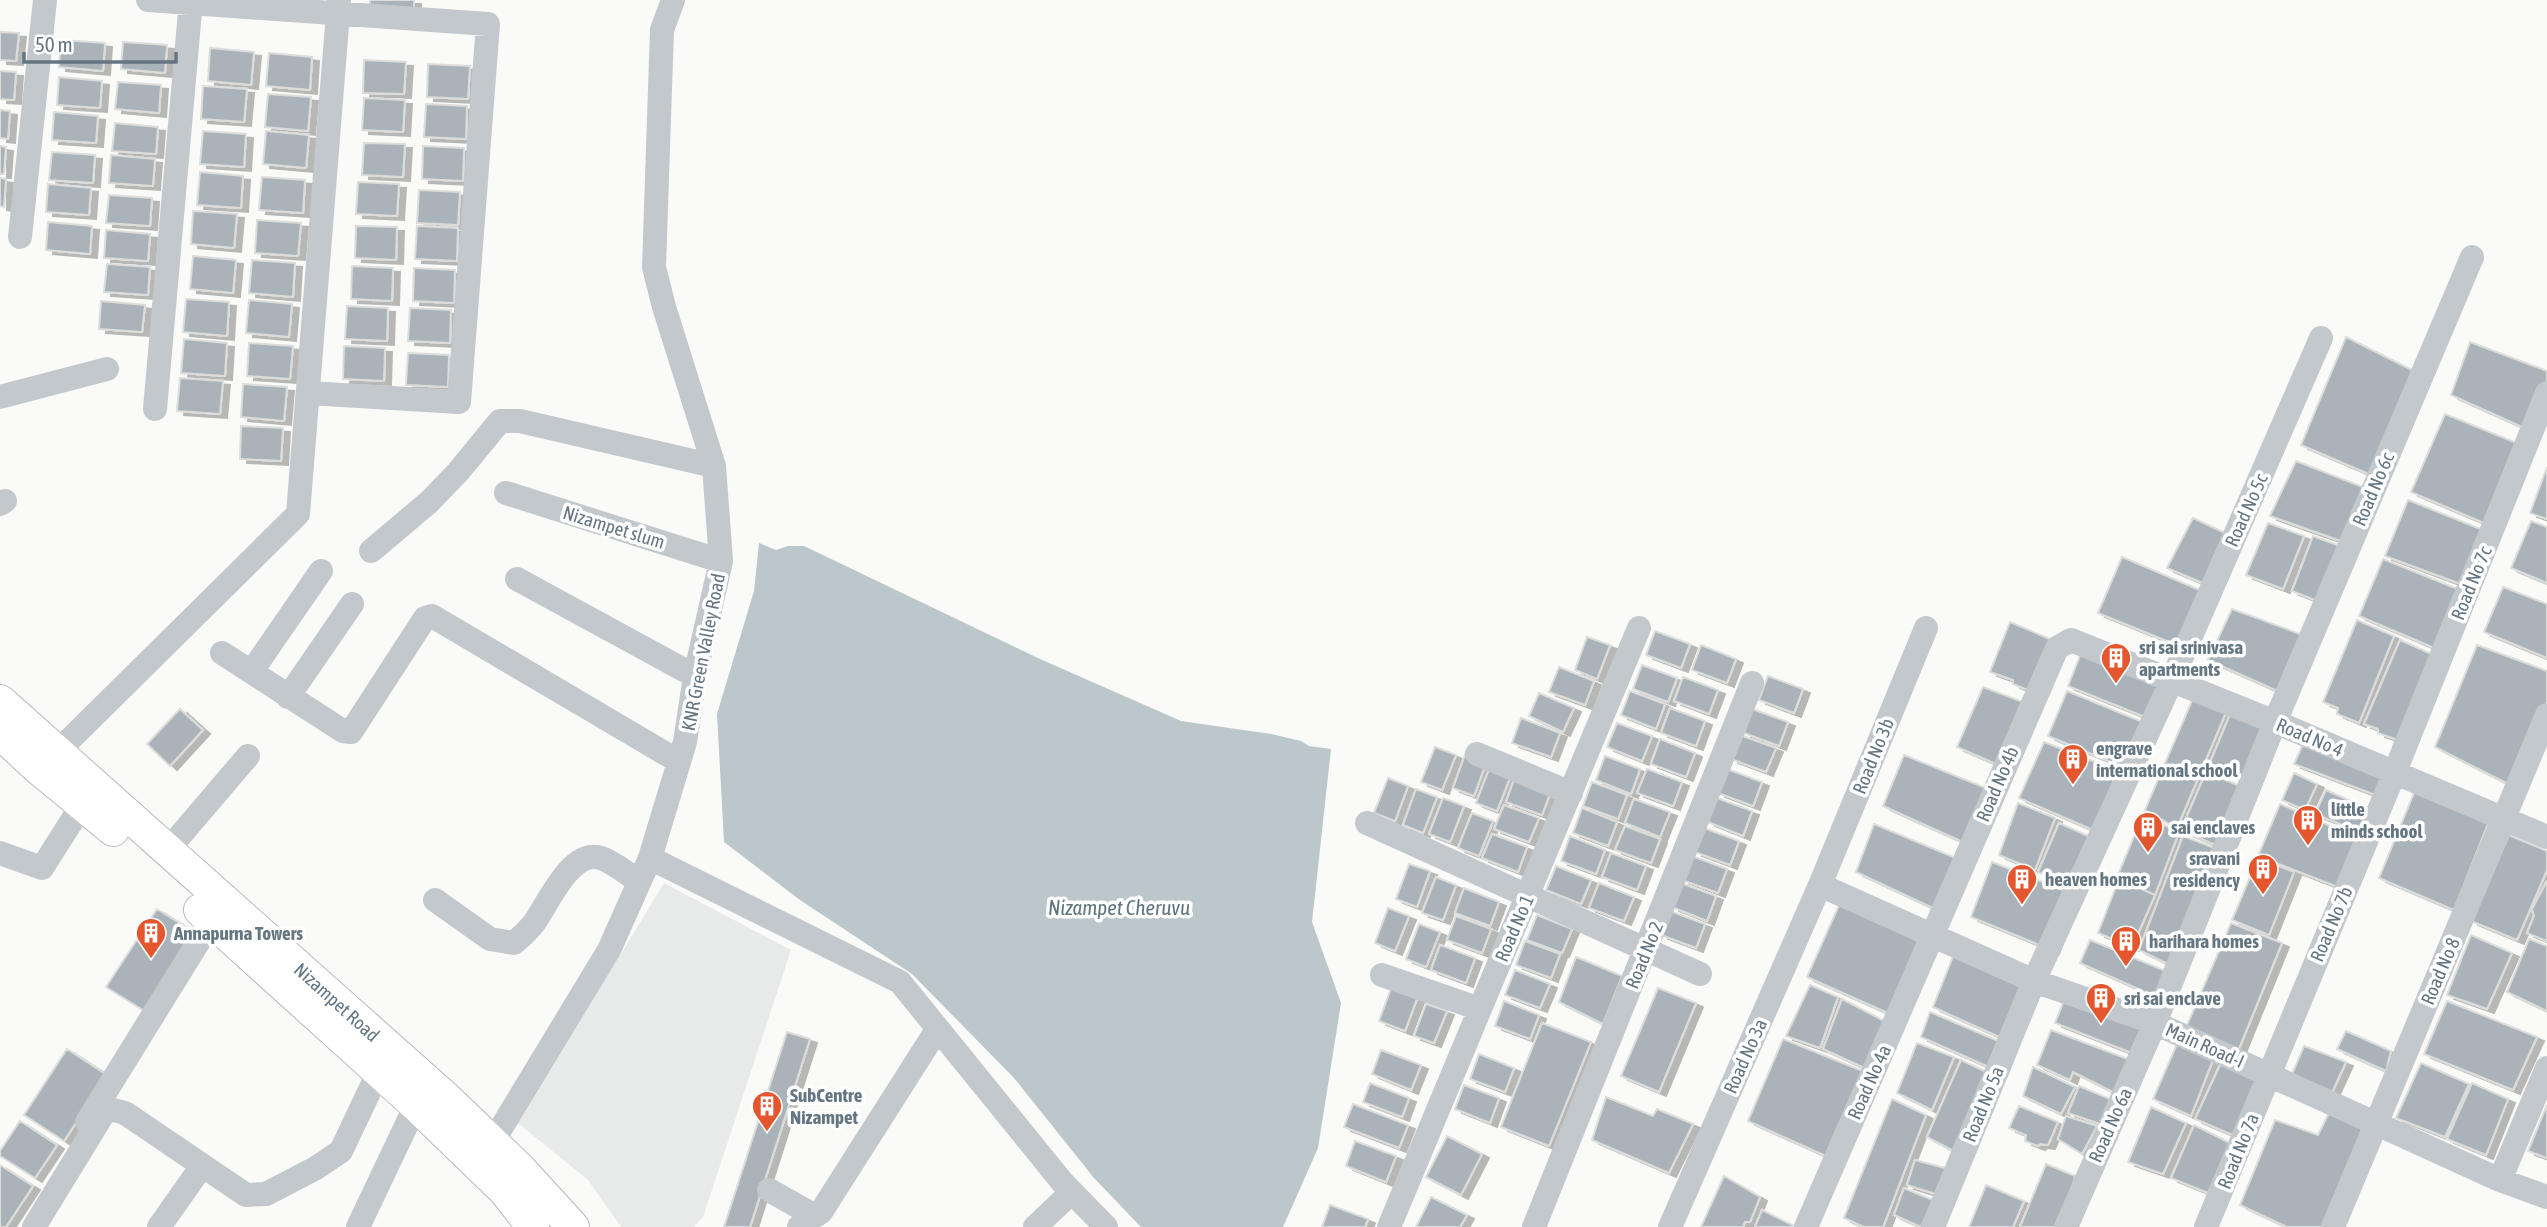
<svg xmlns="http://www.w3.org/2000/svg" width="2547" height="1227" font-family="'Asap Condensed',sans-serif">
	<defs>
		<filter id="shadow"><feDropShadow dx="7" dy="4" stdDeviation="0" flood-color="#0004"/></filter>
	</defs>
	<rect width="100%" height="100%" fill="#fafaf8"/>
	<path fill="#e8e9e9" d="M664,883L791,950L703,1217L694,1227H621L588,1180L518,1123Z"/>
	<path fill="#bbc7cb" d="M759,543L776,550L788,546H804L1040,659L1181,721L1271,734L1301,741L1309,746L1331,749L1312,922L1341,1003L1318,1148L1283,1227H1141L1094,1178L1014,1078L912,974L800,900L724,842L717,714L754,591Z"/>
	<path fill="#aab3b9" stroke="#dcdcda" stroke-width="2" filter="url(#shadow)" d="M370,0H414V9L370,5Z
		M0,32L19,33L16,61L0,60Z
		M61,40L105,43L103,71L59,67Z
		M123,42L167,45L165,73L121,69Z
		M210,48L254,52L251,85L208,81Z
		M269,53L312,57L310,90L266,86Z
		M364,60L406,62L404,94L363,93Z
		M428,64L470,66L468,99L427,97Z
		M0,71L16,72L14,100L0,99Z
		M59,77L102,81L100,108L57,105Z
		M118,82L161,85L159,113L115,109Z
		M203,86L247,89L244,122L201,119Z
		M268,94L311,97L308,131L265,127Z
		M364,98L405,100L403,132L362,130Z
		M426,104L467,106L466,139L424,137Z
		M0,110L10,111L8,139L0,138Z
		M54,112L98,116L96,143L52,140Z
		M115,123L158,127L156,154L112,151Z
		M203,131L246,134L244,167L200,164Z
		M266,131L309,135L306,168L263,164Z
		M364,143L405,144L403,177L362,175Z
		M0,146L6,147L4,174H0Z
		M423,146L464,148L463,181L422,179Z
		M52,152L95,155L93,183L49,180Z
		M111,155L155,159L153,186L109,183Z
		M200,172L243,176L241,208L197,205Z
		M262,177L305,180L303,213L259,210Z
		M0,178L6,179L4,207L0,206Z
		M358,182L399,184L397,216L356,214Z
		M48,184L91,188L89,215L46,212Z
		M419,190L460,192L458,225L417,223Z
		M109,195L152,198L150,226L106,223Z
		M193,211L237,214L234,248L191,244Z
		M257,220L301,223L298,256L255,253Z
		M48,222L92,226L90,254L46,250Z
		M356,226L397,227L396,260L355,258Z
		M417,226L458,228L457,261L415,259Z
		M106,230L150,234L148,261L104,258Z
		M193,256L236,260L233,293L190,289Z
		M252,260L295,263L293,297L249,293Z
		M107,264L150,267L148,295L104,292Z
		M352,266L393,268L392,301L351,299Z
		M414,268L455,270L454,303L413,301Z
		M186,299L229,302L227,336L183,332Z
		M249,300L292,304L289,337L246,333Z
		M101,301L145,305L142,332L99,329Z
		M347,306L388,308L387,341L345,339Z
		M410,308L451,310L450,343L408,341Z
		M2346,337L2420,374L2378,478L2301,445Z
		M184,339L227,343L225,376L181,373Z
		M2470,342L2547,371V390L2531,431L2451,395Z
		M249,343L293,346L290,379L247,376Z
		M344,346L385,348L384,381L343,379Z
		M408,353L449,355L448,387L406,385Z
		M180,378L223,381L220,414L177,411Z
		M243,384L287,387L284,421L241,417Z
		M2445,414L2524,446L2491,526L2411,492Z
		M241,426L283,428L281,461L240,459Z
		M2296,461L2373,491L2352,545L2270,516Z
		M2547,467V519L2530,513Z
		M2408,500L2488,532L2466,586L2385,556Z
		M2193,518L2225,533L2205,584L2167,568Z
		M2531,521L2547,527V583L2511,568Z
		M2268,523L2304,536L2283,589L2246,575Z
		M2313,536L2348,549L2325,604L2292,591Z
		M2122,557L2202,591L2179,646L2098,613Z
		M2383,559L2465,592L2439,650L2359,616Z
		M2503,587L2547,604V658L2484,632Z
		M2232,609L2311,638L2289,696L2208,660Z
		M2357,620L2394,636L2359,723L2337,714L2338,708L2323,702Z
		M2010,622L2052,640L2030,691L2013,684V680L1990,672Z
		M1655,631L1690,644L1681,668L1646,655Z
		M1587,637L1610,645L1597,679L1575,670Z
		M2400,640L2436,656L2401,741L2378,733V729L2364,724Z
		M1701,645L1736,659L1727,683L1692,670Z
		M2477,645L2547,671V702L2512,786L2435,747Z
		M2082,651L2164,683L2150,719L2068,686Z
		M1642,665L1677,678L1668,702L1633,689Z
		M1559,667L1594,681L1585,705L1549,692Z
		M1768,676L1803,689L1794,713L1759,700Z
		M1683,677L1718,690L1709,714L1674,701Z
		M1983,687L2023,702L1996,764L1957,747Z
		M1630,691L1665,704L1656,729L1621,715Z
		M2067,691L2145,723L2126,768L2048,736Z
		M1539,693L1574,708L1563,732L1529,716Z
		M2194,696L2227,710L2177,828L2145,810Z
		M1670,708L1705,721L1696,746L1661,733Z
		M180,709L203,730L170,766L147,744Z
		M1752,709L1788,722L1779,746L1744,733Z
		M2231,712L2274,730L2253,783L2209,765Z
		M1521,718L1560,733L1551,757L1512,743Z
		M1617,723L1652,736L1642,761L1607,747Z
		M1740,735L1776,748L1766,772L1731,759Z
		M1660,739L1695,753L1686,777L1651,764Z
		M2044,742L2126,774L2100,833L2019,798Z
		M2304,742L2388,775L2378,796L2294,764Z
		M1435,747L1456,755L1442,790L1421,782Z
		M1466,752L1487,760L1474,796L1453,788Z
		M1904,755L1988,789L1965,843L1883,806Z
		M1605,756L1640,769L1631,794L1596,780Z
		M1490,767L1511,775L1497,811L1476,803Z
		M1647,769L1682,782L1673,806L1637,793Z
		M1727,769L1762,782L1753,806L1718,793Z
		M2206,772L2245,788L2220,847L2181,830Z
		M2294,773L2317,784L2305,810L2282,800Z
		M1515,777L1551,791L1542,815L1506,802Z
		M1388,778L1408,786L1395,821L1374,813Z
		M1592,782L1627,795L1618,819L1583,806Z
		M2416,788L2489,821L2454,910L2379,878Z
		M1416,789L1437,797L1423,833L1403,825Z
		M2326,790L2368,809L2360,832L2315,814Z
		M1443,798L1464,806L1450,842L1429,834Z
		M1717,798L1752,811L1743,836L1708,822Z
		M1634,799L1670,812L1660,837L1625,823Z
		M2018,803L2055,818L2035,870L1999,855Z
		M2280,804L2358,838L2338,887L2258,856Z
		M1504,805L1539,818L1529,842L1494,829Z
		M1582,808L1617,822L1608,846L1573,833Z
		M1472,813L1493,821L1479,856L1458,848Z
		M2143,815L2179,832L2155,895L2117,877Z
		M2059,823L2097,840L2074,888L2038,872Z
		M1874,824L1958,859L1935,909L1856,872Z
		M1625,826L1660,839L1651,863L1615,850Z
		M1704,828L1739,841L1730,865L1695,852Z
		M1492,834L1527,847L1518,872L1482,858Z
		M2509,835L2547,851V870L2517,940L2471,921Z
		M1570,836L1605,850L1596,874L1561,861Z
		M2183,836L2225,852L2174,967L2139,950Z
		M1611,853L1646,866L1637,890L1602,877Z
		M1692,856L1727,869L1718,893L1682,880Z
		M2258,858L2294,872L2269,935L2232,920Z
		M1992,862L2073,894L2052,950L1971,917Z
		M1409,864L1430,871L1417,907L1396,899Z
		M1556,866L1591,880L1581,904L1546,890Z
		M1436,877L1456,885L1443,920L1422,913Z
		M2119,879L2155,895L2132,947L2098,933Z
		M2547,881V941L2527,933L2534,916L2532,909Z
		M1599,883L1634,897L1624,921L1589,908Z
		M1681,883L1716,896L1707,921L1672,907Z
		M1464,888L1499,902L1490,926L1455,913Z
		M1840,903L1921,938L1890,1014L1807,977Z
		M1388,908L1409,916L1395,951L1375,943Z
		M157,909L197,934L146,1012L106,987Z
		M1670,911L1705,924L1696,948L1661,935Z
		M1537,915L1572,929L1562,953L1527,940Z
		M1456,916L1491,929L1482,953L1447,940Z
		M2231,923L2282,943L2236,1056L2185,1030Z
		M1419,924L1440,932L1426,967L1406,959Z
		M2471,935L2512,953L2487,1009L2447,995Z
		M2529,939L2547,946V1011L2507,992Z
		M2090,940L2173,974L2163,1000L2080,963Z
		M1525,941L1560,954L1551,978L1516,965Z
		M1440,945L1475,958L1466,983L1431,970Z
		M1954,954L2031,985L2008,1041L1933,1007Z
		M1576,957L1622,976L1603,1024L1559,1002Z
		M1515,970L1550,984L1540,1008L1505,995Z
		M1810,985L1838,997L1820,1048L1786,1036Z
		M1392,986L1418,996L1405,1031L1379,1021Z
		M1658,988L1696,1003L1659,1092L1621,1076Z
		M2067,993L2147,1028L2137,1055L2055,1023Z
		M1842,999L1888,1023L1869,1070L1823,1049Z
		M1504,1001L1539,1015L1530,1039L1495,1026Z
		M2447,1001L2537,1037L2513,1090L2424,1054Z
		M1426,1004L1447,1011L1434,1043L1414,1036Z
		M1930,1012L2010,1046L2000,1072L1921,1037Z
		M1542,1023L1591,1042L1549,1146L1501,1127Z
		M2051,1030L2133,1061L2121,1096L2073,1072L2070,1080L2037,1065Z
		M2346,1031L2391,1051L2386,1071L2337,1049Z
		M787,1032L810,1039L750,1227H724Z
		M1783,1039L1865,1072L1828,1157L1748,1121Z
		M1917,1043L1954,1057L1932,1110L1897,1093Z
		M2177,1044L2214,1057L2191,1116L2153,1099Z
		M2304,1046L2346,1062L2330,1097L2290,1079Z
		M67,1049L107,1075L64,1141L24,1115Z
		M1381,1050L1421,1065L1411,1090L1372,1074Z
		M1479,1054L1514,1068L1505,1092L1470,1079Z
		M1961,1060L1995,1076L1963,1156L1927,1137Z
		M2221,1063L2258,1077L2235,1136L2195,1119Z
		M2421,1063L2469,1084L2445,1137L2396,1118Z
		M2033,1067L2075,1087L2061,1114L2023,1096Z
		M1370,1083L1409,1098L1402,1117L1363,1102Z
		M2472,1083L2508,1099L2486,1155L2447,1139Z
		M1464,1085L1499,1098L1490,1123L1455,1109Z
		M2079,1086L2117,1102L2106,1126L2068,1113Z
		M1606,1097L1653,1116L1657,1109L1693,1124L1669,1173L1592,1140Z
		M1892,1099L1926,1115L1883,1227H1864L1844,1218Z
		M1353,1104L1408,1125L1399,1148L1344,1127Z
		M2547,1105V1158L2528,1151Z
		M2019,1106L2058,1122L2048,1145L2040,1144L2038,1146L2025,1141L2026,1135L2009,1128Z
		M2151,1107L2186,1123L2163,1174L2128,1162Z
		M2331,1109L2369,1126L2325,1227H2287L2240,1205L2275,1120L2318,1135Z
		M2066,1116L2097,1126L2082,1154L2058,1139Z
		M20,1121L57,1145L35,1178L0,1156V1151Z
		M2194,1125L2230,1143L2208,1193L2171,1178Z
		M1447,1136L1482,1154L1461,1195L1426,1177Z
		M1355,1141L1396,1156L1386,1182L1346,1166Z
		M1915,1160L1952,1170L1942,1196L1907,1185Z
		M2046,1164L2075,1176L2064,1227H2020Z
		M0,1165L33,1186L6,1227H0Z
		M1724,1176L1760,1197L1750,1222H1745L1743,1227H1701Z
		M1986,1185L2024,1201L2013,1227H1969Z
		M1904,1188L1935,1201L1921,1227L1894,1215Z
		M1431,1197L1467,1215L1460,1227H1416Z
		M1330,1205L1368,1219L1365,1227H1322Z
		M1762,1210L1796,1227H1755Z"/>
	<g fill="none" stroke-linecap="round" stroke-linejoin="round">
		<g stroke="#b5babe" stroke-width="34">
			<path id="major" d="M0,701L447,1099L520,1169L573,1227
				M0,733L39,769L113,830
				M200,910L416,1105L505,1191L533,1227"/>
		</g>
		<path stroke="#c3c8cc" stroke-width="24" d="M148,0L488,24L459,402L308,393
			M20,237L45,0
			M0,397L107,369
			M155,409L191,0
			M506,493L721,561
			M0,504L5,501
			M371,551L429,502L458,472L500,421H520L714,466
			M517,579L695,676
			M222,653L343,731L351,732L425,618L432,616L678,761
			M252,671L321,571
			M288,697L352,604
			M1477,754L1571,793
			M46,763L298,514L339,0
			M1367,823L1700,974
			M167,851L248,756
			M0,853L42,868L82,805
			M650,858L900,982L1063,1183L1106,1227
			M1820,885L2034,981L2155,1023L2500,1180L2547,1197
			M435,900L490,939L514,943C521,937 528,931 534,923C548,904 571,848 601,858C615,863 627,874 639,881
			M1382,975L1480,1009
			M87,1122L212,920
			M492,1143L609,950L650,858L685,742L695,676L721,561L714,466L664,307L654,267L662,30L673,0
			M2500,1180L2547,1068
			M769,1190L815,1216
			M34,1227L105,1111L114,1110L125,1113L246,1195L266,1194L316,1168L341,1151L379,1071
			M159,1227L202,1166
			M358,1227L416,1105
			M799,1227L821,1212L933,1036
			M1035,1227L1072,1192
			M1389,1227L1639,628
			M1534,1227L1752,683
			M1670,1227L1820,885L1926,628
			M1806,1227L2057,648L2071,640L2275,722L2547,837
			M1933,1227L2034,981L2171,682L2321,338
			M2066,1227L2155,1023L2275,722L2472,257
			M2206,1227L2394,774L2547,393
			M2333,1227L2547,715"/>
		<use href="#major" stroke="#fff" stroke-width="32"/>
	</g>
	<defs>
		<g id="building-pin" transform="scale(1.575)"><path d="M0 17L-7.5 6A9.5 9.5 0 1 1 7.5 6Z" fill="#e4572e" stroke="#fff"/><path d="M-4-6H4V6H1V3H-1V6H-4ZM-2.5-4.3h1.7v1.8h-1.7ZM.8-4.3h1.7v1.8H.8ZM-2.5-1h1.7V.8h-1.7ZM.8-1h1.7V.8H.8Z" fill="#fff"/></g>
	</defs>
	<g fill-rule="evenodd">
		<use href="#building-pin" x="2116" y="658"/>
		<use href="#building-pin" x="2073" y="759"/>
		<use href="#building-pin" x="2308" y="820"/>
		<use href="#building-pin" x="2148" y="827"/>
		<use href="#building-pin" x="2263" y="869"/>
		<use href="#building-pin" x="2022" y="879"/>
		<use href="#building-pin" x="151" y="933"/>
		<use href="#building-pin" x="2126" y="941"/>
		<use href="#building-pin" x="2101" y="998"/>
		<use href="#building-pin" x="767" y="1106"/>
	</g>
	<g text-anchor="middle" stroke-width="7" stroke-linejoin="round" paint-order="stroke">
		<g font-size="19" fill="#657683" stroke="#fff">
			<text transform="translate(2373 489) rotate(-67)" y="7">Road No 6c</text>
			<text transform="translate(2246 510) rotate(-66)" y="7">Road No 5c</text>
			<text transform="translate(614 527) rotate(17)" y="7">Nizampet slum</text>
			<text transform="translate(2471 583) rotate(-68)" y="7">Road No 7c</text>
			<text transform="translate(703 652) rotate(-79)" y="7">KNR Green Valley Road</text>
			<text transform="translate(2310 737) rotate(23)" y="7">Road No 4</text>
			<text transform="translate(1873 756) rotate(-68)" y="7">Road No 3b</text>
			<text transform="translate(1997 784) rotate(-67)" y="7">Road No 4b</text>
			<text transform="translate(2331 924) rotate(-67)" y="7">Road No 7b</text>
			<text transform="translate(1514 928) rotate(-67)" y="7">Road No 1</text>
			<text transform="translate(1644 955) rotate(-68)" y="7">Road No 2</text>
			<text transform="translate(2440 971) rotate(-67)" y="7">Road No 8</text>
			<text transform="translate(337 1002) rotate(42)" y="7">Nizampet Road</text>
			<text transform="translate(2205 1045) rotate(24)" y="7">Main Road-I</text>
			<text transform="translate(1745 1056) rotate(-66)" y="7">Road No 3a</text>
			<text transform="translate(1869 1082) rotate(-66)" y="7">Road No 4a</text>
			<text transform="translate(1983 1104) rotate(-68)" y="7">Road No 5a</text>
			<text transform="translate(2110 1125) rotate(-66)" y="7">Road No 6a</text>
			<text transform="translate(2238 1151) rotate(-68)" y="7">Road No 7a</text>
		</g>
		<g font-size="19" font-weight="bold" fill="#657683" stroke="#fff" text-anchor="start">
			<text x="2139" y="654">sri sai srinivasa<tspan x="2139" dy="22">apartments</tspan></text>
			<text x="2096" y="755">engrave<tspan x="2096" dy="22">international school</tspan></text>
			<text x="2331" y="816">little<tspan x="2331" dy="22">minds school</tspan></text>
			<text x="2171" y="834">sai enclaves</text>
			<text x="2240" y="865" text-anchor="end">sravani<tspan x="2240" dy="22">residency</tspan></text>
			<text x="2045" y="886">heaven homes</text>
			<text x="174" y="940">Annapurna Towers</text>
			<text x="2149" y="948">harihara homes</text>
			<text x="2124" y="1005">sri sai enclave</text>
			<text x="790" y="1102">SubCentre<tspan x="790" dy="22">Nizampet</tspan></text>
		</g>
		<g font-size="21" font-style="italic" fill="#60757c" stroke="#fff">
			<text x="1119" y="915">Nizampet Cheruvu</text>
		</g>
	</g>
	<path d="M24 52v10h152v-10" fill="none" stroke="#657683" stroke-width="3.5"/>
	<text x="35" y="52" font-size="21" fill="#657683" stroke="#ffffff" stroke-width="5" paint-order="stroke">50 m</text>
</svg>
